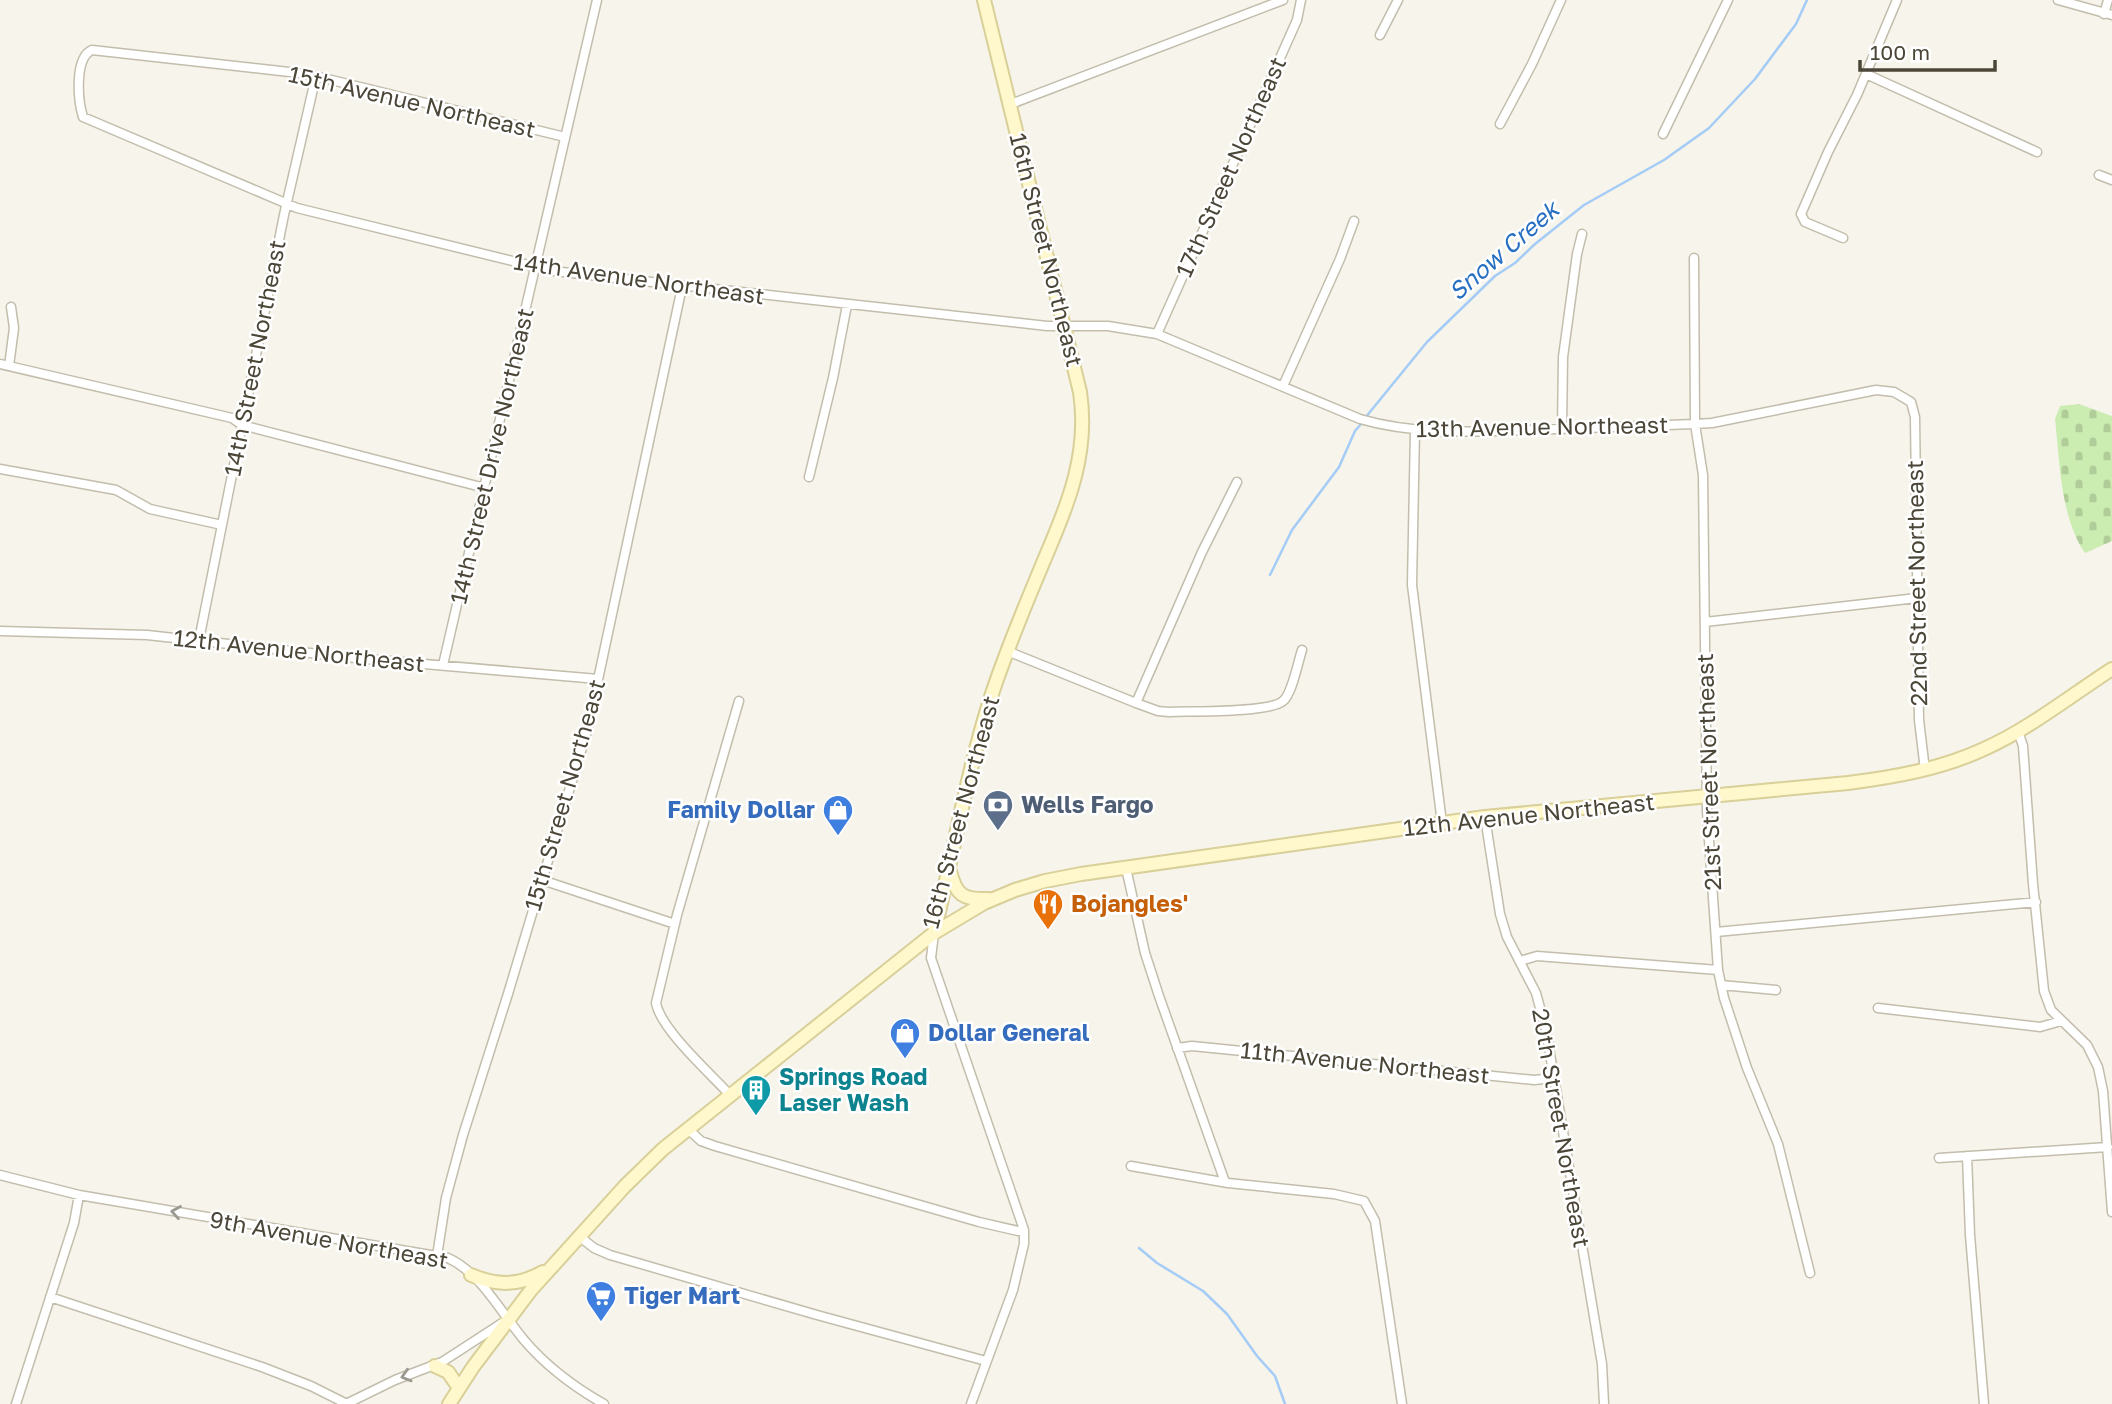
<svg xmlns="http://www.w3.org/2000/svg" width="2112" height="1404" font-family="'Golos Text',sans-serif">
	<defs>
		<pattern id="cemetery-stones" width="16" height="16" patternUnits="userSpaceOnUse" patternTransform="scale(1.75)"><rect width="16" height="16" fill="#cbedb1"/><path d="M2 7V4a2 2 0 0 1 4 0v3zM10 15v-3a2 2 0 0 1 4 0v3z" fill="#b0cd99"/></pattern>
	</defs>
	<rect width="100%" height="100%" fill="#f6f4eb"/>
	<path fill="url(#cemetery-stones)" d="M2079,404L2112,416V541L2085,553C2060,516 2060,463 2055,419L2060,406Z"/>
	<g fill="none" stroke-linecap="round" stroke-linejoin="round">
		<path stroke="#a4ccf6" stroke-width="2.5" d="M1365,418L1427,342L1495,276L1515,263L1535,244L1584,205L1664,160L1709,128L1755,79L1796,24L1807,0
			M1270,575L1292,530L1339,467L1355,431L1362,423
			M1139,1248L1157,1263L1203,1291L1227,1314L1257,1356L1275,1376L1285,1404"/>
		<g stroke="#c3bdac" stroke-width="11">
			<path id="street" d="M2058,0L2112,15
				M2104,14L2108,0
				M1380,35L1398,0
				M1866,74L2037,152
				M1011,104L1283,0
				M1500,124L1532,64L1561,0
				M1663,134L1728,0
				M565,137L307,74L92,50C74,58 78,101 83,117L297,208L553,271L1047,326H1108L1157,334L1360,419C1415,435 1473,432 1530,430C1585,428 1640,426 1695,424L1712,423L1876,390L1894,392L1911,402L1915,417L1919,720L1925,770
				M2099,175L2112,180
				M1843,238L1805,222L1801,214L1828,152L1857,95L1897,0
				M1694,258L1695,424L1703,475L1707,811L1718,970L1724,998L1747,1068L1778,1144L1810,1273
				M1157,334L1297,20L1301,0
				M0,364L232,418L242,425L485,488
				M9,366L14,328L11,307
				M1283,386L1340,259L1354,221
				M1562,429L1563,357L1577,254L1582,234
				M1415,430L1412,585L1442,823
				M0,469L116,490L150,509L222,525
				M809,477L833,378L847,305
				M1705,622L1917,598
				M0,631L147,635L355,658L598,679
				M199,640L284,215L316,76
				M1007,651L1136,703L1158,711L1169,712C1190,711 1270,713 1283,701C1292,694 1298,662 1302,650
				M443,665L597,0
				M1136,703L1202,552L1237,482
				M2018,731L2023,746L2033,884L2044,991L2051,1010L2087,1045L2098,1067L2103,1091L2112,1212
				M1485,817L1500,914L1507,937L1536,993L1546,1030L1602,1364L1604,1404
				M1126,868L1145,953L1159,996L1225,1182
				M542,880L675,924
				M1716,932L2036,902
				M934,933L931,958L1024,1230V1244L1013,1290L971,1404
				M1520,961L1537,956L1718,970
				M1721,985L1776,990
				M1878,1008L2040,1027L2061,1021
				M1177,1048L1192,1046L1534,1080L1554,1078
				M731,1096C711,1074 661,1030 656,1003L677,915L739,701
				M688,1129L701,1141L715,1146L979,1222L1018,1231L1024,1230
				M1967,1156L1970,1235L1984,1404
				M1939,1158L2108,1147
				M1131,1166L1228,1183L1334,1194L1364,1201L1375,1221L1402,1404
				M0,1175L79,1195L448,1258C480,1272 502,1314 524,1340C547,1367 574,1387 604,1404
				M580,1237L594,1248L610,1255L817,1315L986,1361
				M437,1256L446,1198L463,1135L507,997L587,731L682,287
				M50,1297L262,1367L311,1386L347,1404
				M16,1404L74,1223L79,1195
				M346,1404L395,1380L442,1362L502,1323"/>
		</g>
		<g stroke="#d9cf98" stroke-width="16">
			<path id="secondary" d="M950,871C956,896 964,900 989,899
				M934,933C953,855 966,776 990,700C1004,656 1022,613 1040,570C1065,510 1090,458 1080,392L984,0
				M471,1275C497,1286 518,1286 543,1272
				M435,1366L448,1372L459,1388
				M449,1404L473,1367L531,1290L625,1186L663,1149L934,933L984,903L1015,890L1045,881L1081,874L1485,817L1848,783C1895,777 1941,769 1984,749C2029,729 2070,696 2112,669"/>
		</g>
		<use href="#street" stroke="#fff" stroke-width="8"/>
		<use href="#secondary" stroke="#fff8cc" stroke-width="12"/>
	</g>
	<defs><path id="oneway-chevron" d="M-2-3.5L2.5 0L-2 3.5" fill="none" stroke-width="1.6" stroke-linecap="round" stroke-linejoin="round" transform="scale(1.75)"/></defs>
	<g stroke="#9c9991">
		<use href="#oneway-chevron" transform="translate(176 1212) rotate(-170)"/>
		<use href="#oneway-chevron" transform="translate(406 1376) rotate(163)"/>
	</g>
	<defs>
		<g id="bank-pin" transform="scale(1.575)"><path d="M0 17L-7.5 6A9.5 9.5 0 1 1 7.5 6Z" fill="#5c6f8a" stroke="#fff"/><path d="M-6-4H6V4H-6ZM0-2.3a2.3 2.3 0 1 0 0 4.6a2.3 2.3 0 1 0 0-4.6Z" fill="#fff"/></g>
		<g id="shop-pin" transform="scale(1.575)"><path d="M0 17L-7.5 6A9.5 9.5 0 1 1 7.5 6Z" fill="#3f7fe0" stroke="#fff"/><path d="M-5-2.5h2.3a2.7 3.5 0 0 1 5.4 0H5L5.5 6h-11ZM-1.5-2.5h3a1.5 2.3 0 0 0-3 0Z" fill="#fff"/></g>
		<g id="restaurant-pin" transform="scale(1.575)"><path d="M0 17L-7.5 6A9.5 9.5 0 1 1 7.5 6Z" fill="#e8710a" stroke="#fff"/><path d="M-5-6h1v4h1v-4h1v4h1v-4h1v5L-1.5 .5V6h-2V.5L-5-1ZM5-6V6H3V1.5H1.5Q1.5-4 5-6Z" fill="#fff"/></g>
		<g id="building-pin" transform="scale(1.575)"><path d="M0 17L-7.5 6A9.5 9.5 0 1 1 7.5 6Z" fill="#0f9aa8" stroke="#fff"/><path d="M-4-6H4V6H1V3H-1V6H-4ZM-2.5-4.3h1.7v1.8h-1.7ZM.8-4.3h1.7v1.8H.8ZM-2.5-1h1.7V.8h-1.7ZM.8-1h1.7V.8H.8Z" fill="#fff"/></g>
		<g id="supermarket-pin" transform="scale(1.575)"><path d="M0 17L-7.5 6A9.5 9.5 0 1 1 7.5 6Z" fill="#3f7fe0" stroke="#fff"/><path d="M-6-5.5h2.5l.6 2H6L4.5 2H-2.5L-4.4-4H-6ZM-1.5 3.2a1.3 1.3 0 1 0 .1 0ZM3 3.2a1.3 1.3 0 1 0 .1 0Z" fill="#fff"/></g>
	</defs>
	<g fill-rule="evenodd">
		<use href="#bank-pin" x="998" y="805"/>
		<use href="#shop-pin" x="838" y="810"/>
		<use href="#restaurant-pin" x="1048" y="904"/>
		<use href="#shop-pin" x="905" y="1033"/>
		<use href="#building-pin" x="756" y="1090"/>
		<use href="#supermarket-pin" x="601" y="1296"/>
	</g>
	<g text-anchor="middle" stroke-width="5" stroke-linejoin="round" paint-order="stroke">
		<g font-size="23" fill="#4b4637" stroke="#fff">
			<text transform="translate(412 102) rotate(13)" y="8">15th Avenue Northeast</text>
			<text transform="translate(1231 167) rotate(-66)" y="8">17th Street Northeast</text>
			<text transform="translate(1046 250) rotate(76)" y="8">16th Street Northeast</text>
			<text transform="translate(639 279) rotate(8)" y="8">14th Avenue Northeast</text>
			<text transform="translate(255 358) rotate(-79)" y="8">14th Street Northeast</text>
			<text transform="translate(1542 427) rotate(-1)" y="8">13th Avenue Northeast</text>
			<text transform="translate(492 456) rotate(-77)" y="8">14th Street Drive Northeast</text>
			<text transform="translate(1917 583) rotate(-91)" y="8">22nd Street Northeast</text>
			<text transform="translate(299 651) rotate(6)" y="8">12th Avenue Northeast</text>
			<text transform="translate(1709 772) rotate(-92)" y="8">21st Street Northeast</text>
			<text transform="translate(565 795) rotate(-74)" y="8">15th Street Northeast</text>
			<text transform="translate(961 812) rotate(-75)" y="8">16th Street Northeast</text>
			<text transform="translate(1529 815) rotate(-6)" y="8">12th Avenue Northeast</text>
			<text transform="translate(1365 1063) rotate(6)" y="8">11th Avenue Northeast</text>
			<text transform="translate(1561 1128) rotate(80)" y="8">20th Street Northeast</text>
			<text transform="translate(329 1240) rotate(10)" y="8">9th Avenue Northeast</text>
		</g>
		<g font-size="23" font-weight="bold" fill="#4e5e75" stroke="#fff" text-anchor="start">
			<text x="1021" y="813">Wells Fargo</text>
		</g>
		<g font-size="23" font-weight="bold" fill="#366cbe" stroke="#fff" text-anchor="start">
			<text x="815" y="818" text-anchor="end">Family Dollar</text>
			<text x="928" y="1041">Dollar General</text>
			<text x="624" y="1304">Tiger Mart</text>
		</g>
		<g font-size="23" font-weight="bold" fill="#c56008" stroke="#fff" text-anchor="start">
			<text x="1071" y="912">Bojangles'</text>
		</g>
		<g font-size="23" font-weight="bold" fill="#0d838f" stroke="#fff" text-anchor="start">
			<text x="779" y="1085">Springs Road<tspan x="779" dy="26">Laser Wash</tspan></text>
		</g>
		<g font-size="24" font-style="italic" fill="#276fc1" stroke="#fff">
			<text transform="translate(1504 251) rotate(-41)" y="8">Snow Creek</text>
		</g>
	</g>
	<path d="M1860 60v10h135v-10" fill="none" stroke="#4b4637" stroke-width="3.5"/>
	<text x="1870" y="60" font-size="21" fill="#4b4637" stroke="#ffffff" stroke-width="5" paint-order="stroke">100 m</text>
</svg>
